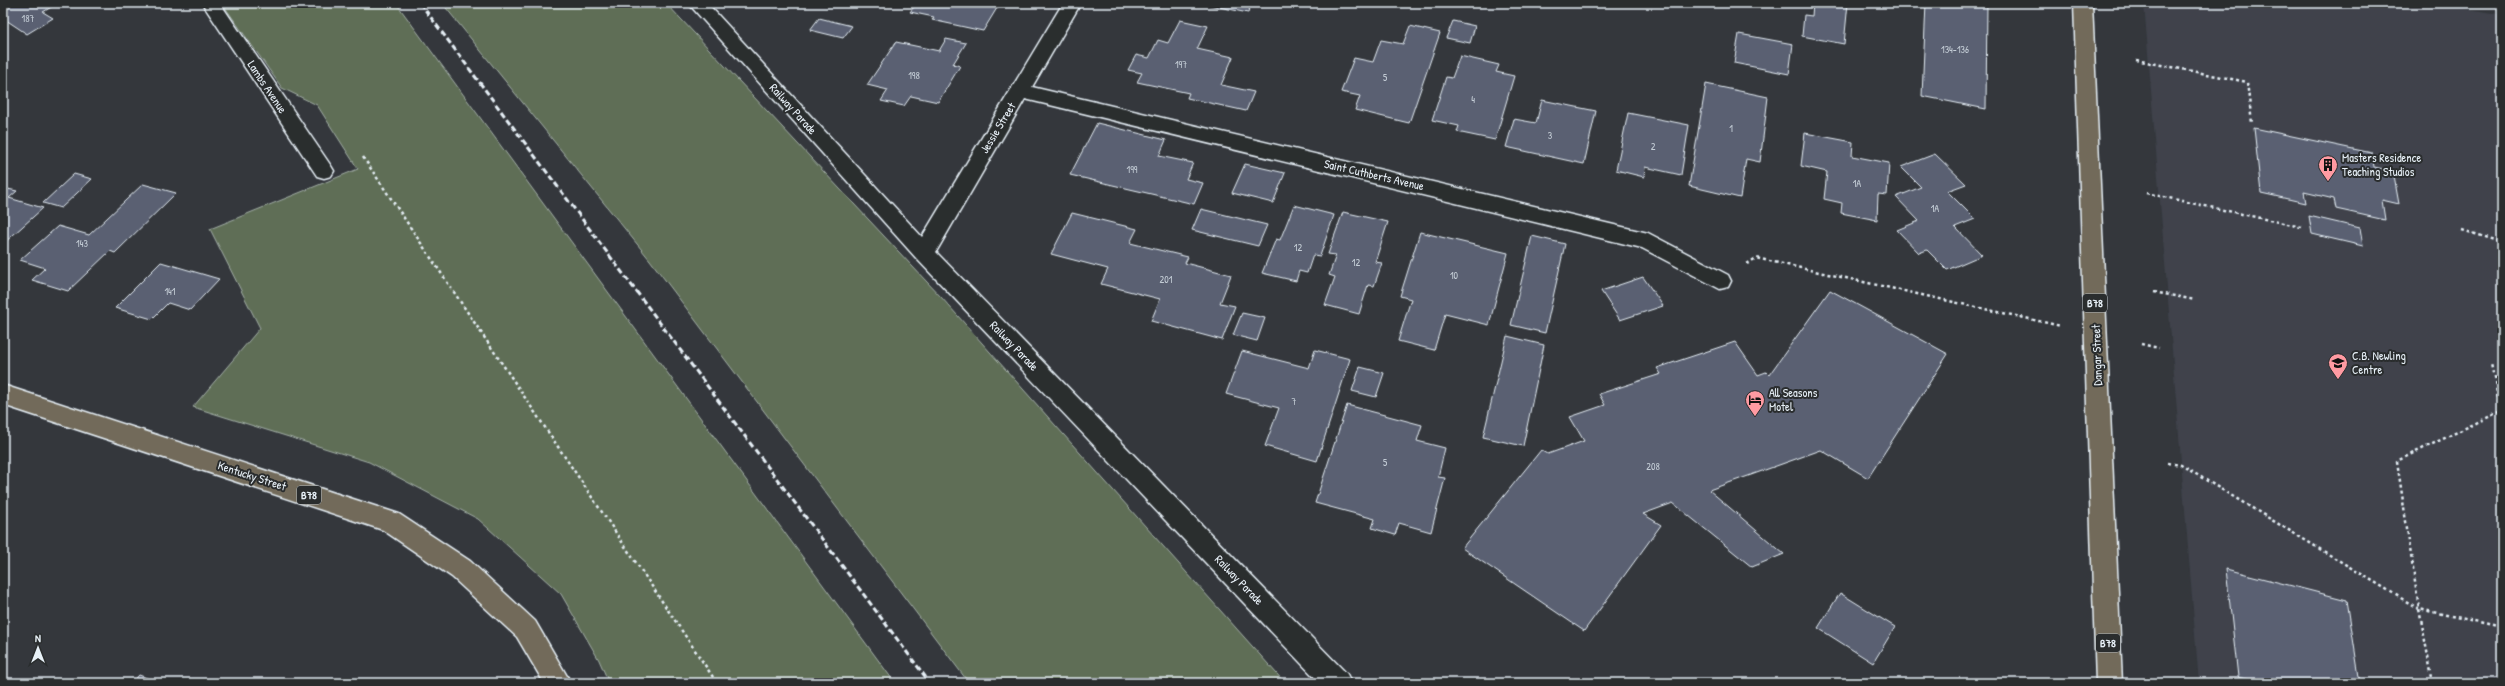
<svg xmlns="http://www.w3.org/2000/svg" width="2505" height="686" font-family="'Patrick Hand',sans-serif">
	<rect width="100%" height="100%" fill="#34373c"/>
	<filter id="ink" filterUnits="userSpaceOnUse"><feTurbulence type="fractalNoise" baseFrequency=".025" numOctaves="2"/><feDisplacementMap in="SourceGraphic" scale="8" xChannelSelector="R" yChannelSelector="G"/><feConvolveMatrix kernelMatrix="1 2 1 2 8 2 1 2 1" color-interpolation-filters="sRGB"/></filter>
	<g filter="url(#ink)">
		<path fill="#3f434c" d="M2144,3H2437L2502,15V683H2199Z"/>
		<path fill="#5f6e57" stroke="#a4b0a8" d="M222,3H396L895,683H609L599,660L561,594L478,519L369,462L193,407L260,328L210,229L358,169L317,105L282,88Z
			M442,3H666L941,297L1285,683H969L650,260Z"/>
		<path fill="#5a6072" stroke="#e8f1f8" d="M3,3H58L43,12L53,18L27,34L3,18Z
			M917,3H1000L983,31L932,20L934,17L910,12Z
			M1200,3H1252L1248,13Z
			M1813,3H1848L1844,44L1802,36L1804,15L1812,16Z
			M1926,3H1987L1986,109L1922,96Z
			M819,18L852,26L843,38L810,30Z
			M1180,20L1208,26L1197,49L1233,57L1221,85L1254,92L1246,111L1187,98L1189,93L1137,82L1142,73L1128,70L1136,55L1149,58L1158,40L1168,43Z
			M1453,21L1475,26L1470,43L1446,38Z
			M1410,26L1440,33L1409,123L1355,110L1360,96L1341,92L1354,58L1373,62L1381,40L1403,44Z
			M1739,34L1793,44L1789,74L1734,63Z
			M946,39L966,43L953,64L960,66L938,102L911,96L904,106L881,101L888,90L867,85L896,42L939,51Z
			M1460,56L1499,65L1496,72L1514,76L1495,140L1457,132L1459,126L1432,120L1446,77L1452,78Z
			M1706,84L1768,97L1760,162L1746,159L1740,198L1689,186Z
			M1542,100L1596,111L1584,164L1506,147L1514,119L1536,123Z
			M1628,113L1689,125L1681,175L1645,167L1644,177L1616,170Z
			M1097,123L1166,140L1159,156L1193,163L1186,179L1203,183L1194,204L1070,175Z
			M2254,128L2372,153L2374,167L2393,171L2399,204L2382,200L2385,220L2336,209L2334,199L2304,192L2306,203L2261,193Z
			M1805,133L1853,142L1852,156L1889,163L1887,195L1878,194L1877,220L1841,213L1842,203L1824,199L1827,172L1801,166Z
			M1935,154L1966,184L1947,191L1975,219L1955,227L1982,255L1947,270L1927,250L1919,253L1897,230L1919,221L1896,197L1921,187L1901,167Z
			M1245,164L1285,173L1273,203L1232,193Z
			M74,174L92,179L61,208L43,203Z
			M143,184L176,193L115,253L110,251L68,291L32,280L45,268L20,260L58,226L89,235Z
			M3,188L17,191L9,198L43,208L3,244Z
			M1294,205L1334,215L1320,256L1313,255L1307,273L1299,271L1296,281L1262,273L1276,239L1280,240Z
			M1201,209L1267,225L1258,246L1192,230Z
			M1343,212L1388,222L1375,262L1382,263L1374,286L1368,285L1359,314L1325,305L1335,277L1329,275L1336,255L1328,254Z
			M1072,213L1137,229L1130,243L1188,257L1185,263L1231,275L1220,303L1235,306L1222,340L1151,321L1160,299L1101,284L1108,269L1051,254Z
			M2309,216L2360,228L2363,246L2312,234Z
			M1420,232L1508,253L1489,325L1445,314L1434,350L1398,341L1411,299L1400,296Z
			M1532,236L1565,244L1545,333L1511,325Z
			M161,262L219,279L190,310L168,303L152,319L115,308Z
			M1643,277L1663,306L1620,320L1601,291Z
			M1830,290L1948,354L1868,478L1821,450L1709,490L1784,554L1752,567L1673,503L1643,514L1661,525L1584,631L1462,548L1541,450L1548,454L1584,441L1570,417L1605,405L1599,394L1661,374L1657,368L1735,342L1758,375L1766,372L1769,375Z
			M1242,313L1265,318L1257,341L1233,335Z
			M1507,336L1544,345L1523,446L1483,437Z
			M1315,350L1350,359L1317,461L1265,446L1279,408L1226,394L1242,351L1309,368Z
			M1360,367L1384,373L1376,397L1352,391Z
			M1347,405L1422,425L1417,441L1445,448L1438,477L1445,478L1431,532L1399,523L1395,535L1372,528L1375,519L1315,503Z
			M2226,569L2347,600L2360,683H2261L2238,677Z
			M1840,593L1895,627L1873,663L1818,628Z
			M139,675L160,683H132Z"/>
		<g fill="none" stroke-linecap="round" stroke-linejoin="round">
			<g stroke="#e8f1f8" stroke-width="3">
				<path id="minor" d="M202,3H220L331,166L334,171L331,176L324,178L317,176Z
					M688,3H707L922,237L1063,3H1081L1032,87L1648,233L1728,275L1731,281L1728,287L1720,289L1642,248L1025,99L936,252L1347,674L1351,683H1320L917,259Z"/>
			</g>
			<g stroke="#e8f1f8" stroke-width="3">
				<path id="major" d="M2074,3H2092L2122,683H2096Z
					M3,385L399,514L470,561L535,621L571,683H544L517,637L452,577L383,530L3,405Z"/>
			</g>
			<path stroke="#e8f1f8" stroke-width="2.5" stroke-dasharray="3 3" stroke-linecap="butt" d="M2136,60L2247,82L2252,123
				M363,157L717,683
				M2146,193L2301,227
				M2462,230L2502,242
				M1747,264L1756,258L2061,326
				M2154,292L2195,300
				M2141,344L2159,348
				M2168,463L2181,465L2419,609L2502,627
				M2433,683L2419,609L2397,461L2501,411L2491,364
				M2493,683L2502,677"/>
			<use href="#minor" fill="#2a2d2e" fill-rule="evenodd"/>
			<use href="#major" fill="#726b5a" fill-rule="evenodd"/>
			<path stroke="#e8f1f8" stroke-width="3" stroke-dasharray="6 3" stroke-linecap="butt" d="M420,3L930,683"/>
		</g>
	</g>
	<defs>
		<g id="building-pin" transform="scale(1)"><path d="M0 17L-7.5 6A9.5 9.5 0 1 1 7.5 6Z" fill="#ff9aa2" stroke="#2a2d2e"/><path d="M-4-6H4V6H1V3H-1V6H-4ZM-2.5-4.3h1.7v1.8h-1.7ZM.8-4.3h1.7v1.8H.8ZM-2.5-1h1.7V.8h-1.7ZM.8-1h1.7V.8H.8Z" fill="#111"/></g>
		<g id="university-pin" transform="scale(1)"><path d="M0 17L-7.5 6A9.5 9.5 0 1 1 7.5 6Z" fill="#ff9aa2" stroke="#2a2d2e"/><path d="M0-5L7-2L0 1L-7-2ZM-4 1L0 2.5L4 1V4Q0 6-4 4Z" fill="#111"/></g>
		<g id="hotel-pin" transform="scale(1)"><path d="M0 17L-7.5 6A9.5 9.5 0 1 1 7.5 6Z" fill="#ff9aa2" stroke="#2a2d2e"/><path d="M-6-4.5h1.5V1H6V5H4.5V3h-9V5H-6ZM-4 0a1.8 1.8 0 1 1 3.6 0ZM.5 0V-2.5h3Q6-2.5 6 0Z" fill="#111"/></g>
	</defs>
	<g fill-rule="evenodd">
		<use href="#building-pin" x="2328" y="165"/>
		<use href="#university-pin" x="2338" y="363"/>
		<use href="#hotel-pin" x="1755" y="400"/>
	</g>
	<g text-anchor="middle" stroke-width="4" stroke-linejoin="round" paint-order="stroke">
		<g font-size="10" fill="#c4cdd6">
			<text x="28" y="22">187</text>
			<text x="1955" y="53">134-136</text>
			<text x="1181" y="68">197</text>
			<text x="914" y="79">198</text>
			<text x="1385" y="81">5</text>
			<text x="1473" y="103">4</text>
			<text x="1731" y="132">1</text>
			<text x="1550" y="139">3</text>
			<text x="1653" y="150">2</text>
			<text x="1132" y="173">199</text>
			<text x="1857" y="187">1A</text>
			<text x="1935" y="212">1A</text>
			<text x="82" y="247">143</text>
			<text x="1298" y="251">12</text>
			<text x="1356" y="266">12</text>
			<text x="1454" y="279">10</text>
			<text x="1166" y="283">201</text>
			<text x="170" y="295">141</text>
			<text x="1294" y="405">7</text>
			<text x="1385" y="466">5</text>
			<text x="1653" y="470">208</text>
		</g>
		<g fill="#2a2d2e" stroke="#afb6bb" stroke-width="1">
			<rect x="2083" y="294" width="24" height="18" rx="3"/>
			<rect x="297" y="486" width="24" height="18" rx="3"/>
			<rect x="2096" y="634" width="24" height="18" rx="3"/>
		</g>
		<g font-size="11" font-weight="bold" fill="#e8f1f8">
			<text x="2095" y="307">B78</text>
			<text x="309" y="499">B78</text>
			<text x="2108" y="647">B78</text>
		</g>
		<g font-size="12" fill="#e8f1f8" stroke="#2a2d2e">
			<text transform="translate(267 87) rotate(56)" y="4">Lambs Avenue</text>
			<text transform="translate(793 109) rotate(48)" y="4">Railway Parade</text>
			<text transform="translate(998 128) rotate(-59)" y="4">Jessie Street</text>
			<text transform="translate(1374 175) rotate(13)" y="4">Saint Cuthberts Avenue</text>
			<text transform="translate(1014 346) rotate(46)" y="4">Railway Parade</text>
			<text transform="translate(2097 355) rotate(-92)" y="4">Dangar Street</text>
			<text transform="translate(252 476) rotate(18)" y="4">Kentucky Street</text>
			<text transform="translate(1239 580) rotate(46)" y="4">Railway Parade</text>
		</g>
		<g font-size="12" fill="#e8f1f8" stroke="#2a2d2e" text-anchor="start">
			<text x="2342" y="162">Masters Residence<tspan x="2342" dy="14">Teaching Studios</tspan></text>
			<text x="2352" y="360">C.B. Newling<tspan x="2352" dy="14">Centre</tspan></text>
			<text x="1769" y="397">All Seasons<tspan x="1769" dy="14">Motel</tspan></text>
		</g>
	</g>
	<rect width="2505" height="686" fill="none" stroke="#2a2d2e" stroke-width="16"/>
	<rect x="8" y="8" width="2489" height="670" fill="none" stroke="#e8f1f8" stroke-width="1.5" filter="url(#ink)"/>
	<g transform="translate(38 648)" stroke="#2a2d2e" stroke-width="3" paint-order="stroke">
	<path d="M0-3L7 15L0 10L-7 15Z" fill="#e8f1f8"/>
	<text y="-6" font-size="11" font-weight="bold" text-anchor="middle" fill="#e8f1f8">N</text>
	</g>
</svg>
